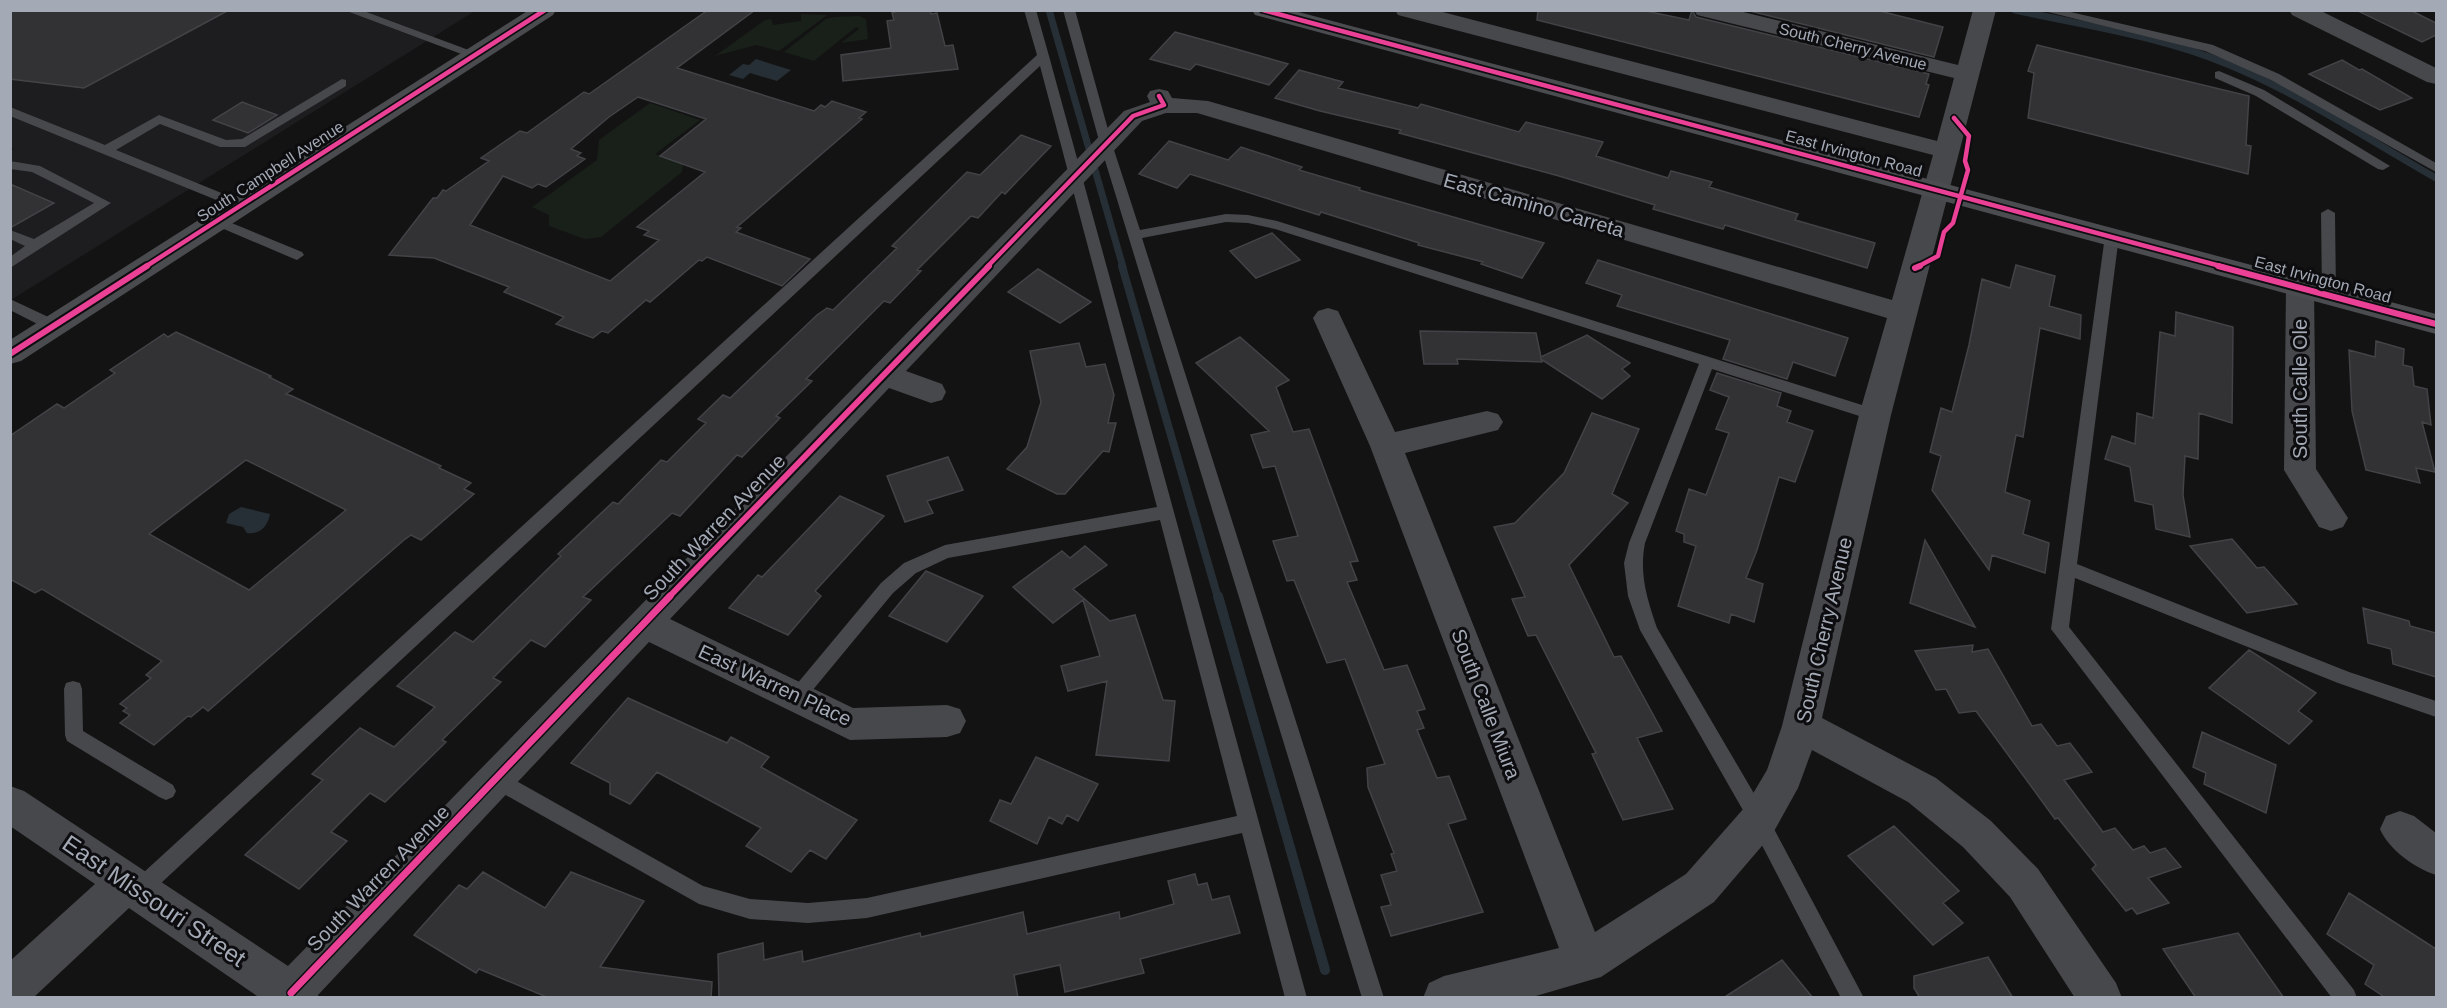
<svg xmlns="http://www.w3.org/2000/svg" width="2447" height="1008" font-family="Arial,sans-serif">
	<rect width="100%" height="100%" fill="#131313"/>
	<path fill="#1d1d1f" d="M11,11H475L11,300L10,151L14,149L10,147Z"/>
	<path fill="#19201a" d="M801,14L827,15L779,51L756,45L715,56L765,20L771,19L773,25L801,21Z
		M859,16L866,19L868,39L841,43L859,29L856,27L814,61L784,52L826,19L834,17Z
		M650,103L700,120L655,154L683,164L682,172L601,237L585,239L549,226V215L532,207L597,160L599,140Z"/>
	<path fill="#262f35" d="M756,59L791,70L777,81L750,73L743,79L729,75L743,64L749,65Z
		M241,507L270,514C268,526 260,535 247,533L243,527L226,523L229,514Z"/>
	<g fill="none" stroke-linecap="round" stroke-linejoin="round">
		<path stroke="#262f35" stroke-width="7" d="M1049,10L1123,267
			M2015,10C2086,26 2160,36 2227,64C2301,94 2367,139 2436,178"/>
		<path stroke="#262f35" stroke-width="8" d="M1122,266L1218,598"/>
		<path stroke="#262f35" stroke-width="10" d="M1218,596L1325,970"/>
	</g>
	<path fill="#323234" stroke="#424347" stroke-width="1.5" fill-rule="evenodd" d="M10,10H229L84,88L10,79Z
		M708,10H755L677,68L814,111L821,105L825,107L832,101L866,112L859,118L862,119L737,227L741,228L736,232L810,259L782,286L707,257L702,261L699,260L650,302L646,300L608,333L602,331L593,338L556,324L564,317L504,292L509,287L434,258L389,255L433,198H437L443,190L446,191L489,161L481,158L520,131L527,133L584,92L589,94ZM638,97L706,119L660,156L705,172L637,227L649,231L644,235L659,240L610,281L470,225L503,176L532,188L538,184L546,187L585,159L577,156L581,153L571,149L609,117Z
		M899,10H930L931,14L937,13L945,46L953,45L958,69L843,81L841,55L891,48L887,21L894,20L892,13Z
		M1538,10H1641L1689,20L1692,10L1696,17L1929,74L1926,84L1929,85L1919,117L1537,20Z
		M1746,10H1876L1943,27L1934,57Z
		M2361,10H2410L2436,23V35L2422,42L2360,12Z
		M1175,32L1222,45L1288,64L1269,85L1196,64L1190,70L1150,59Z
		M2037,45L2249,96L2246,145L2251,146L2248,174L2028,118L2034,73L2028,71Z
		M2342,60L2359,70L2362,69L2412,98L2380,110L2309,74Z
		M1299,70L1343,82L1338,88L1418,108L1421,104L1519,132L1526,122L1603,142L1596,156L1668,178L1671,171L1712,182L1709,187L1798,214L1795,220L1875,243L1867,268L1725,225L1723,229L1653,209L1655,205L1559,176L1399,133L1401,130L1320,111L1275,98Z
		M242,102L277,115L248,133L213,120Z
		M1021,135L1051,146L1005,194L1002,192L978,218L971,216L917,270L921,271L890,303L884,301L806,379L812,381L776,416L780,418L742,457L737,455L680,516L672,513L583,597L591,600L545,647L531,640L493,678L501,682L442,740L446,742L385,802L370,793L331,832L347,841L299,889L245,855L323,780L312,774L360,728L394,747L435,707L397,686L455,632L473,642L561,556L558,554L613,502L618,504L661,460L667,462L706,423L698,419L723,395L730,398L817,315L827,308L833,310L897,248L892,246L967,172L980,175Z
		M1169,141L1228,160L1241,147L1302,167L1299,170L1360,188L1359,190L1544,243L1522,278L1481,264L1483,262L1418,245L1419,243L1321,212L1319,215L1190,174L1177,188L1139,174Z
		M10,184L54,203L10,228Z
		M1272,233L1300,260L1256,278L1230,251Z
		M1598,260L1848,338L1835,376L1793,362L1787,379L1723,359L1730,340L1617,306L1622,295L1586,283Z
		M2016,265L2055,276L2049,306L2081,315L2080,339L2040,328L2023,437L2016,435L2005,492L2030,501L2023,534L2049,543L2045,573L1992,555L1989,570L1932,490L1941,456L1930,452L1941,408L1952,412L1969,345L1982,279L2010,288Z
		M1038,269L1091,302L1060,323L1008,292Z
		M2176,312L2233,327L2232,423L2199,413L2198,459L2185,456L2183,495L2190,537L2156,529L2153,505L2135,501L2130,467L2105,459L2112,436L2135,444L2137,413L2153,418L2160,332L2175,336Z
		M1420,331L1536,333L1541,357L1587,335L1630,363L1622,369L1630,376L1602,399L1541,359L1542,362L1457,359L1458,364H1424Z
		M176,332L271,376L269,377L293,389L286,394L292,396L441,466L439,468L471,483L464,489L474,494L421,540L411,535L404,540L208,711L203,707L191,717L188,716L154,745L120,723L130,715L123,711L127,708L120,704L151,678L146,675L162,661L42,589L35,593L10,579V436L57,404L64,408L115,373L110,370L164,334L168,337ZM246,460L346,510L249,590L149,534Z
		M1240,337L1289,380L1276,387L1293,432L1309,429L1358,561L1350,562L1357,580L1347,582L1384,670L1407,665L1425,709L1417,711L1424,728L1417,730L1437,778L1449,776L1466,819L1448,824L1483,912L1391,936L1381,907L1391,905L1381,875L1397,871L1391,854L1394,853L1368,787L1367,768L1385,764L1345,659L1327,663L1294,580L1287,581L1273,541L1298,536L1275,466L1263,468L1251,435L1269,431L1196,363Z
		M2376,341L2404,349L2403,365L2412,367L2414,386L2427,389L2431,425L2422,422L2435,472L2416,468L2420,483L2366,470L2352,411L2349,350L2375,357Z
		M1079,343L1086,367L1105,364L1114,395L1108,423H1116L1109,452L1103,451L1065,494H1057L1007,469L1027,447L1041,402L1030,351Z
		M1717,373L1781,393L1777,406L1791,411L1787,422L1813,431L1795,482L1779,477L1757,550L1746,578L1763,584L1754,622L1731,614L1729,623L1678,606L1696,546L1684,542V534L1676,531L1689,489L1706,495L1729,433L1716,429L1729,397L1710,390Z
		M1592,413L1639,429L1612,494L1628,503L1569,565L1614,657L1621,656L1662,731L1637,738L1673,809L1623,820L1592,754L1596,753L1536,635L1528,636L1512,599L1525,597L1494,527L1515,523L1564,473Z
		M948,457L963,490L927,501L933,513L905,522L887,476Z
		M840,496L884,516L815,591L821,596L788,635L729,608L758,575L762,577Z
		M2232,539L2257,568L2264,567L2297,604L2247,613L2190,546Z
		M1925,540L1975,627L1910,603Z
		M1085,546L1107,565L1073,589L1110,621L1135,615L1163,700L1175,701L1169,761L1096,755L1107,681L1068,691L1061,666L1100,656L1083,600L1053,623L1013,587L1062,551L1070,558Z
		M926,571L983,596L947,642L889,616Z
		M2363,608L2409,621L2410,626L2436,633V677L2393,664L2391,649L2368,643Z
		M1973,645L1972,652L1988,649L2032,726L2041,724L2057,746L2070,743L2092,772L2064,780L2103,832L2115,828L2133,850L2144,846L2150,853L2165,848L2181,867L2148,878L2169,903L2137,914L2132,908L2126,911L2092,869L2096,865L2058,818L2055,819L1976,711L1959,713L1946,689L1936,690L1915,651Z
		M2249,650L2316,693L2298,711L2312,721L2289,744L2209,688Z
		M628,698L727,743L731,737L769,757L761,767L857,820L826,859L810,850L791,872L746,846L761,828L657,772L630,804L610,794V783L571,763Z
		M2202,732L2276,765L2266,813L2204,784L2206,773L2193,767Z
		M1036,757L1098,784L1078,821L1067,815L1062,824L1049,817L1037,844L990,821L1000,800L1011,804Z
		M1894,826L1959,891L1943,903L1963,923L1933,945L1848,856Z
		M483,872L545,908L571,872L644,901L600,967L712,982L711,998H549L479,969L476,973L414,935L459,885L467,889Z
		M1195,874L1198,885L1207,883L1212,900L1229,896L1240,933L1140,959L1144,973L1065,992L1060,965L1014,975L1018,998H719L718,954L763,943L764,960L802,951L803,962L920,933L921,937L1023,912L1027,934L1119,912L1120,919L1174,904L1168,881Z
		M2349,893L2436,949V998H2386L2365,984L2374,965L2327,934Z
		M2238,933L2284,998H2196L2163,949Z
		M1988,957L2013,998H1920L1914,988V976Z
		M1782,960L1813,998H1723Z"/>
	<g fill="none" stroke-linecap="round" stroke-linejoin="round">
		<path fill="#47484c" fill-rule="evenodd" d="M344,10H361L482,55L476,59L472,58Z
			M1024,10H1036L1049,56L1307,998H1285L1242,833L867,918L808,923L750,919L699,904L488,785L485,779L488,773L495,770L502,773L703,886L750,899L808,903L867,898L1237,816L1160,520L948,558L916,573L893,593L802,703L795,705L788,703L786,697L881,583L904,563L945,545L1157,507L1040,66L145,898L138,901L131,898L128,891L131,884L1037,55Z
			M1063,10H1075L1112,144L1140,230L1226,214L1248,215L1277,221L1881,411L1883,415L1881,419L1875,421L1712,369L1645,543C1639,574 1647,599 1657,628L1766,814L1864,998H1841L1752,826L1640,630L1628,596L1624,563L1629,543L1699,364L1275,229L1248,223L1226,222L1142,238L1384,998H1362L1100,144Z
			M2040,10H2062L2213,45L2279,74L2436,163V172L2271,80L2205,51Z
			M2219,71L2264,90L2390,166L2383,170L2378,169L2256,96L2215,78V72Z
			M342,79L346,80V86L245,147H220L160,124L116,150L246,203L248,206L241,210L10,116V107L105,145L159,115L226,140L242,139Z
			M10,161L40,166L111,203L10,268V257L25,246L10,239V230L34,239L94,203L32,172L10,169Z
			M2328,209L2335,213L2336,295L2329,300L2322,295L2321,213Z
			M217,217L302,252L304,255L297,260L292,258L212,224L210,221L212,218Z
			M2112,232L2119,236L2077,564L2349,672L2436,701V717L2338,683L2075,578L2069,627L2354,990L2357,998H2332L2051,629L2105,236Z
			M10,299L59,322L61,326L59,330H49L10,310Z
			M73,681L80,683L82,689L83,731L173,785L176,791L173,797L166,800L159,797L67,741L65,735L64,689L66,683Z"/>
		<path fill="#47484c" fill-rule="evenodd" d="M1395,10H1435L1937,141L1954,78L1697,15L1694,10H1735L1958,65L1973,10H1996L1891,415L1822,718L1936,778L1991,821L2038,869L2116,983L2122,998H2075L2010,897L1963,847L1908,802L1812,750L1798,788L1773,833L1714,902L1601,977L1529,998H1423L1429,983L1444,976L1559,948L1370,446L1313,318L1318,311L1328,308L1338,311L1395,432L1487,411L1498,414L1503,422L1498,430L1405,453L1595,932L1686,874L1745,807L1767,770L1782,726L1859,415L1887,318L1197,113H1166L1142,121L906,371L942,384L946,392L942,400L931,403L889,388L670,619L853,708L947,705L960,709L966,721L960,733L947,737L850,740L649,642L318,995L319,998H260L129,908L33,998H10V961L95,884L10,826V786L24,791L288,966L1124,111L1150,102L1147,96L1150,91L1159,89L1168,91L1172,98L1208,101L1892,300L1933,155L1398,15Z
			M2289,10H2319L2436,68V84L2427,82L2292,15Z
			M2300,278L2310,280L2314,287L2316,469L2348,518L2343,527L2331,531L2319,527L2284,470L2286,287L2290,280Z
			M2400,811L2414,816L2436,833V875C2415,868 2389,850 2380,829L2386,816Z"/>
		<path fill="#4b4c50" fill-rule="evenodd" d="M1252,10H1291L2436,314V334L1255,15Z"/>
		<path fill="#494b4e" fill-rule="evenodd" d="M529,10H556L553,15L21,361L10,364V340Z"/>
		<g stroke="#0d0d0f" stroke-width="8">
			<path id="cycleway-far2" d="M1263,10L2224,267
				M145,267L545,10
				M987,267L1133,116L1164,105L1159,96
				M1917,267L1938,256L1944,232L1953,223L1968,170L1965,161L1969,136L1954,118"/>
		</g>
		<g stroke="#0d0d0f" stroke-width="10">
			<path id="cycleway-far1" d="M2218,266L2436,324
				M1915,268L1920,266
				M10,354L147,266
				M668,598L989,266"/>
		</g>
		<g stroke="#0d0d0f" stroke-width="10">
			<path id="cycleway" d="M291,993L670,596"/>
		</g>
		<use href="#cycleway-far2" stroke="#ea4096" stroke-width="4.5"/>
		<use href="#cycleway-far1" stroke="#ea4096" stroke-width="6"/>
		<use href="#cycleway" stroke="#ea4096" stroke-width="7"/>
	</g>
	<g text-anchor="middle" stroke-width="6" stroke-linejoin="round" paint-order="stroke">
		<g font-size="16" fill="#a3a9b5" stroke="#0d0d0f">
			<text transform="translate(1853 46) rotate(14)" y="6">South Cherry Avenue</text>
			<text transform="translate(1854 153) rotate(15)" y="6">East Irvington Road</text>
			<text transform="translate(270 171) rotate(-33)" y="6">South Campbell Avenue</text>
			<text transform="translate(2323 279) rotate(15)" y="6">East Irvington Road</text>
		</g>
		<g font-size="20" fill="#a3a9b5" stroke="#0d0d0f">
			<text transform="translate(1534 205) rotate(16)" y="7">East Camino Carreta</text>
			<text transform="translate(2300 389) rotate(-90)" y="7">South Calle Ole</text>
			<text transform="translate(714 527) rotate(-46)" y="7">South Warren Avenue</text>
			<text transform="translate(1824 630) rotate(-77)" y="7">South Cherry Avenue</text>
			<text transform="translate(775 685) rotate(25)" y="7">East Warren Place</text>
			<text transform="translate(1486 704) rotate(69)" y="7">South Calle Miura</text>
			<text transform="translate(378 878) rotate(-46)" y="7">South Warren Avenue</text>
		</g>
		<g font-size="24" fill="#a3a9b5" stroke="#0d0d0f">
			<text transform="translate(154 901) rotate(34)" y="8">East Missouri Street</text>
		</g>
	</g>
	<rect width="2447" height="1008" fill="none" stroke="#a3a9b5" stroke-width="24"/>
</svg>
